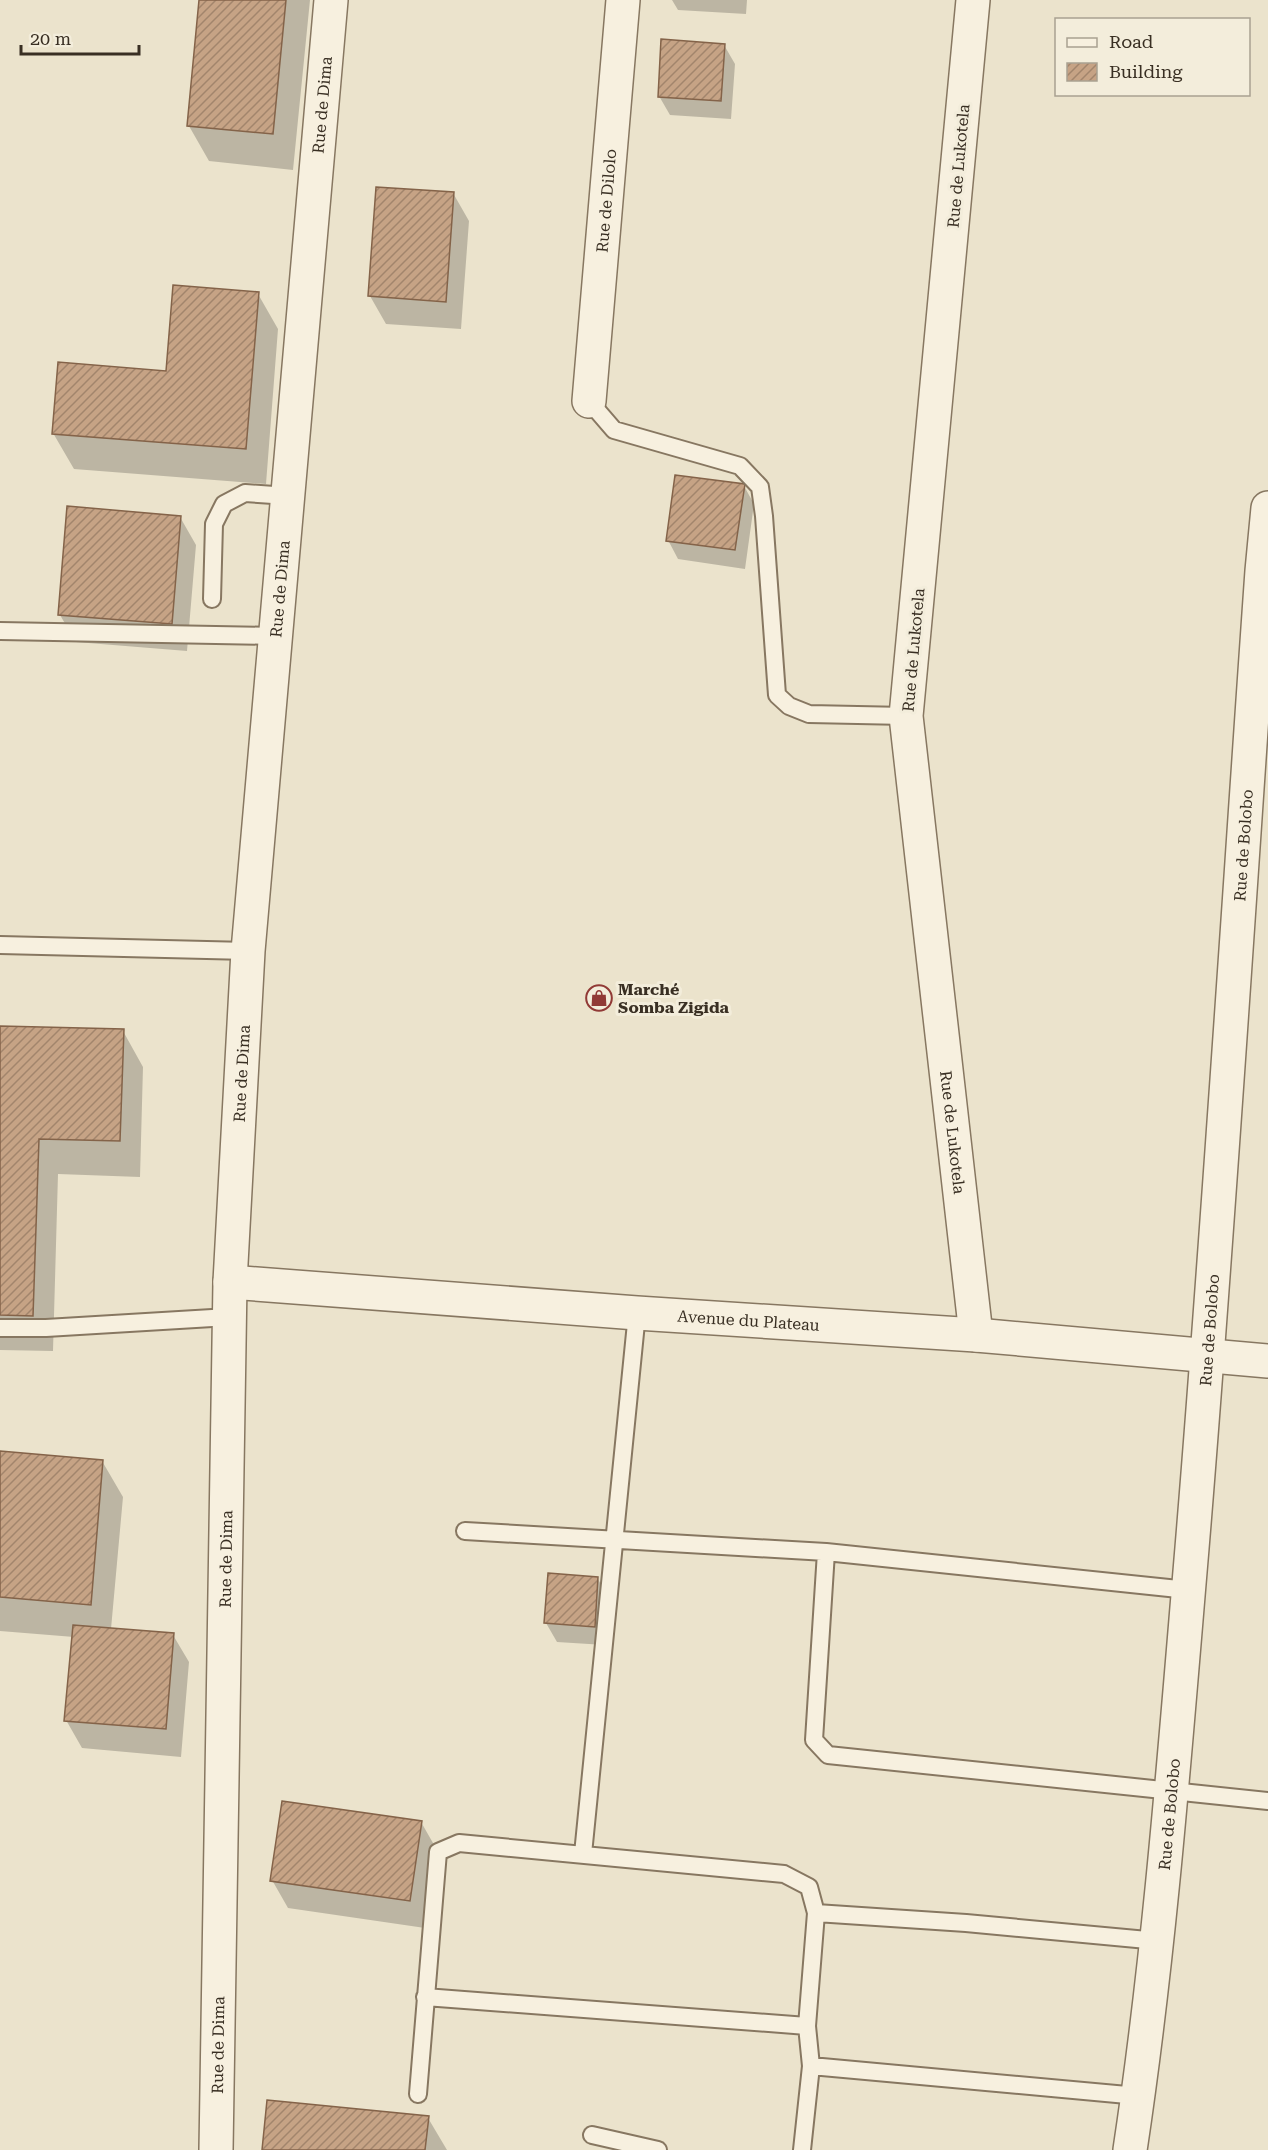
<svg xmlns="http://www.w3.org/2000/svg" width="1268" height="2150" font-family="'Roboto Serif',serif">
	<defs>
		<pattern id="building-hatch" width="6" height="6" patternUnits="userSpaceOnUse" patternTransform="scale(1.5)"><rect width="6" height="6" fill="#c6a385"/><path d="M-1 1l2-2M0 6l6-6M5 7l2-2" fill="none" stroke="#a2856c"/></pattern>
	</defs>
	<rect width="100%" height="100%" fill="#ebe3cc"/>
	<path fill="#0003" d="M201,0H310L293,170L209,161L189,126Z
		M672,0H747L746,14L678,10Z
		M724,45L735,64L731,119L670,115L659,96Z
		M453,193L469,221L461,329L386,324L370,296Z
		M258,294L278,329L266,484L74,469L53,433L167,373Z
		M744,486L754,504L745,569L678,559L668,540Z
		M180,517L196,545L187,651L76,642L60,615Z
		M0,1028L123,1031L143,1067L140,1177L58,1174L53,1351L0,1350Z
		M0,1453L102,1461L123,1497L111,1629L173,1635L189,1662L181,1757L82,1748L66,1720L74,1637L0,1631Z
		M598,1579L608,1598L605,1645L557,1642L546,1623Z
		M421,1822L437,1850L425,1928L288,1908L272,1880Z
		M428,2118L447,2150H263Z"/>
	<path fill="url(#building-hatch)" stroke="#846349" stroke-width="1.5" d="M199,0H286L273,134L187,126Z
		M661,39L725,44L721,101L658,97Z
		M376,187L454,192L446,302L368,296Z
		M173,285L259,292L246,449L52,434L58,362L166,371Z
		M675,475L745,484L735,550L666,541Z
		M67,506L181,516L172,624L58,615Z
		M0,1026L124,1029L120,1141L39,1139L33,1316L0,1315Z
		M0,1451L103,1460L91,1605L0,1597Z
		M548,1573L598,1577L595,1627L544,1623Z
		M73,1625L174,1633L166,1729L64,1721Z
		M282,1801L422,1821L410,1901L270,1881Z
		M267,2100L429,2116L425,2150H262Z"/>
	<g fill="none" stroke-linecap="round" stroke-linejoin="round">
		<g stroke="#877761" stroke-width="20">
			<path id="service" d="M589,401L614,430L740,466L760,487L764,516L777,695L789,706L809,714L906,716
				M212,599L214,524L224,504L245,493L288,496
				M0,631L275,636
				M0,945L248,951
				M0,1328H46L229,1317
				M465,1531L826,1552L1188,1590
				M826,1552L814,1740L828,1755L1268,1801
				M583,1854L637,1313
				M816,1913L966,1923L1158,1941
				M425,1997L807,2026
				M811,2066L1138,2096
				M418,2094L438,1852L459,1843L784,1874L809,1887L816,1913L807,2026L811,2066L802,2150
				M592,2135L658,2150"/>
		</g>
		<g stroke="#877761" stroke-width="36">
			<g id="minor">
				<path id="s1" d="M973,0L906,716L976,1335"/>
				<path id="s2" d="M589,401L623,0"/>
				<path id="s3" d="M230,1282L637,1313L976,1335L1268,1361"/>
				<path id="s4" d="M1130,2150C1160,1951 1175,1749 1192,1548C1219,1223 1239,897 1262,571L1268,508"/>
			</g>
		</g>
		<g stroke="#877761" stroke-width="36">
			<g id="tertiary">
				<path id="s5" d="M216,2150L230,1282L248,951L331,0"/>
			</g>
		</g>
		<use href="#service" stroke="#f7f0df" stroke-width="16"/>
		<use href="#minor" stroke="#f7f0df" stroke-width="33"/>
		<use href="#tertiary" stroke="#f7f0df" stroke-width="33"/>
	</g>
	<defs>
		<g id="shop-ring" transform="scale(1.35)"><circle r="9.5" fill="#f3eddb" stroke="#913a36" stroke-width="1.5"/><path d="M-5-2.5h2.3a2.7 3.5 0 0 1 5.4 0H5L5.5 6h-11ZM-1.5-2.5h3a1.5 2.3 0 0 0-3 0Z" fill="#913a36"/></g>
	</defs>
	<g fill-rule="evenodd">
		<use href="#shop-ring" x="599" y="998"/>
	</g>
	<g text-anchor="middle" stroke-width="6" stroke-linejoin="round" paint-order="stroke">
		<g font-size="16" fill="#392f23" stroke="#f3eddb">
			<text dy="6" stroke="none"><textPath href="#s5" startOffset="2049">Rue de Dima</textPath></text>
			<text transform="translate(958 166) rotate(-85)" y="6">Rue de Lukotela</text>
			<text dy="6" stroke="none"><textPath href="#s2" startOffset="201">Rue de Dilolo</textPath></text>
			<text dy="6" stroke="none"><textPath href="#s5" startOffset="1563">Rue de Dima</textPath></text>
			<text transform="translate(913 650) rotate(-85)" y="6">Rue de Lukotela</text>
			<text dy="6" stroke="none"><textPath href="#s4" startOffset="1310">Rue de Bolobo</textPath></text>
			<text dy="6" stroke="none"><textPath href="#s5" startOffset="1077">Rue de Dima</textPath></text>
			<text dy="6" stroke="none"><textPath href="#s1" startOffset="1138">Rue de Lukotela</textPath></text>
			<text dy="6" stroke="none"><textPath href="#s3" startOffset="520">Avenue du Plateau</textPath></text>
			<text dy="6" stroke="none"><textPath href="#s4" startOffset="824">Rue de Bolobo</textPath></text>
			<text dy="6" stroke="none"><textPath href="#s5" startOffset="591">Rue de Dima</textPath></text>
			<text dy="6" stroke="none"><textPath href="#s4" startOffset="338">Rue de Bolobo</textPath></text>
			<text dy="6" stroke="none"><textPath href="#s5" startOffset="105">Rue de Dima</textPath></text>
		</g>
		<g font-size="16" font-weight="bold" fill="#392f23" stroke="#f3eddb" text-anchor="start">
			<text x="618" y="995">Marché<tspan x="618" dy="18">Somba Zigida</tspan></text>
		</g>
	</g>
	<rect x="1055" y="18" width="195" height="78" fill="#f3eddb" stroke="#a9a191" stroke-width="1.5"/>
	<rect x="1067" y="38" width="30" height="9" fill="#f7f0df" stroke="#a9a191" stroke-width="1.5"/>
	<text x="1109" y="48" font-size="18" fill="#392f23">Road</text>
	<rect x="1067" y="63" width="30" height="18" fill="url(#building-hatch)" stroke="#a9a191" stroke-width="1.5"/>
	<text x="1109" y="78" font-size="18" fill="#392f23">Building</text>
	<path d="M21 45v9h118v-9" fill="none" stroke="#392f23" stroke-width="3"/>
	<text x="30" y="45" font-size="18" fill="#392f23" stroke="#f3eddb" stroke-width="4.5" paint-order="stroke">20 m</text>
</svg>
